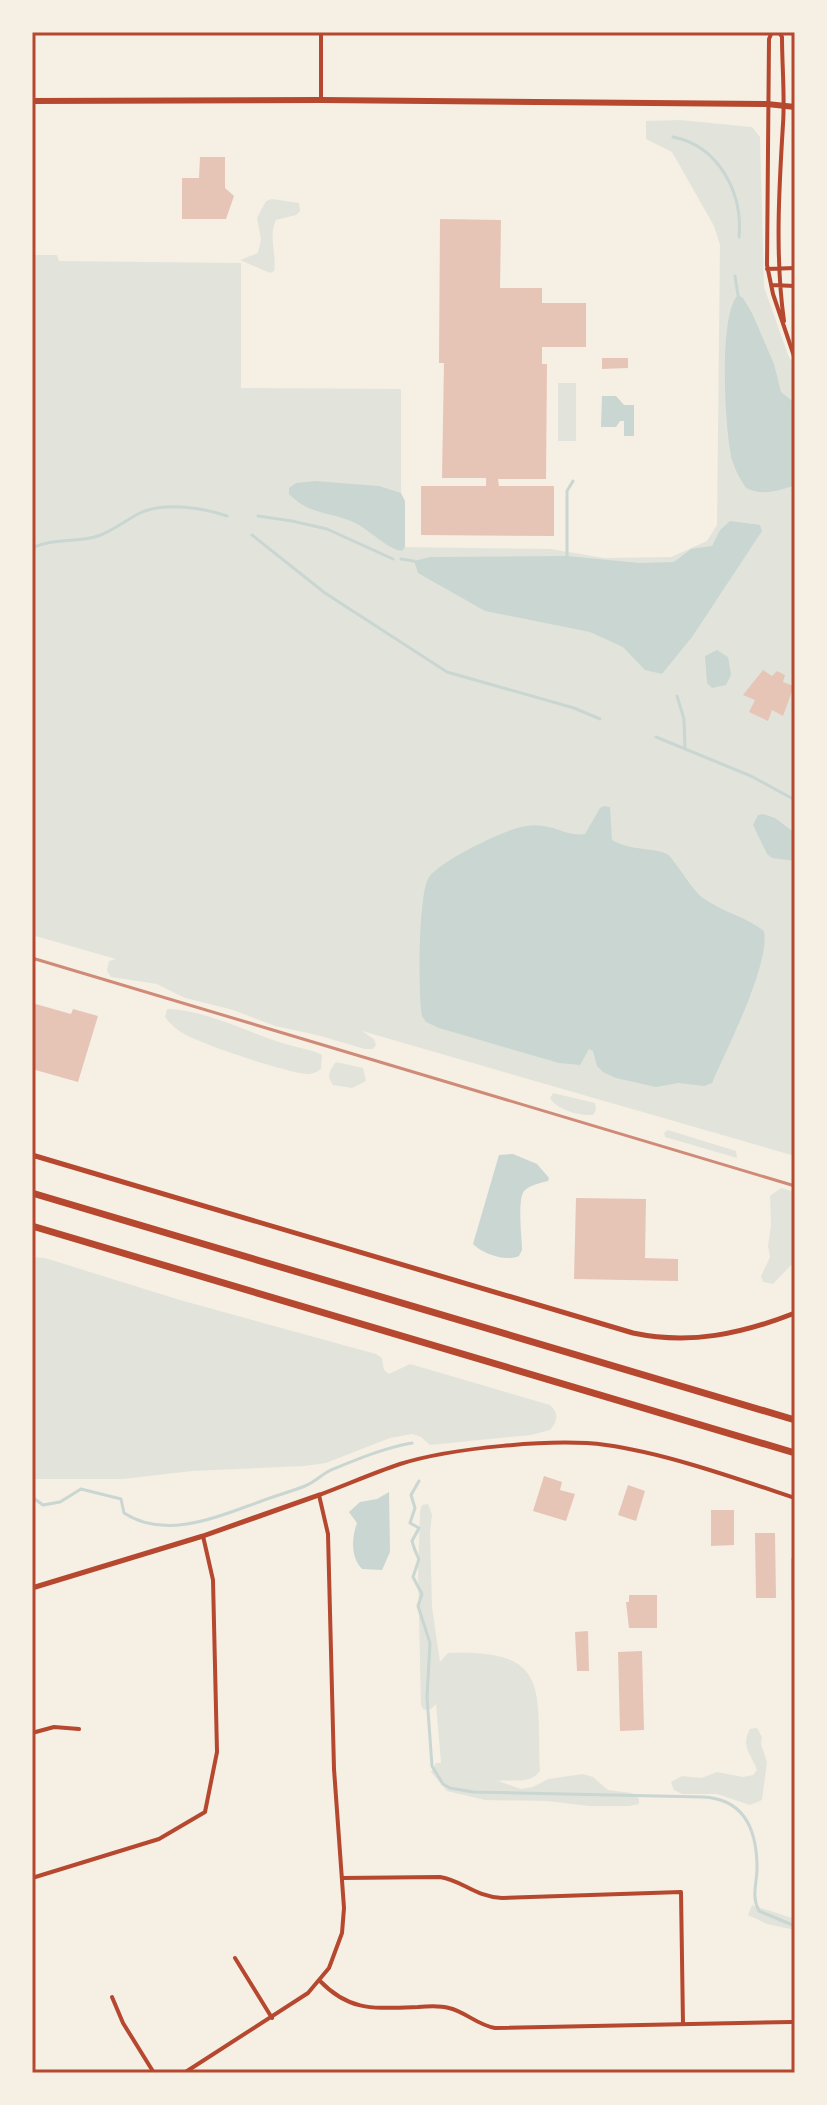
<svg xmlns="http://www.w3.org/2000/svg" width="827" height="2105" font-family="'Varela Round',sans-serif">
	<rect width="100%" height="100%" fill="#f6efe4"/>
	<path fill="#e2e4dc" d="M680,120L752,127L760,137L764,287L788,355L795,367V1156L362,1031L374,1039L376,1045L373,1049H365L317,1035L275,1026L233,1010L185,998L157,984L111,977L107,971L109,961L116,959L32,935V255H57L59,261L241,263V388L401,389V547L551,549L604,558L671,557L707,541L717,525L720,245L714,226L672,152L646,139V121Z
		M272,199L299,203L300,211L296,215L276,220C268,237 277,254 274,271L270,273L240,260L258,253L261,239L257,218L266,201Z
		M558,383H576V441H558Z
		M167,1009C207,1010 248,1033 286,1044C298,1048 311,1049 322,1055L321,1069C316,1072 316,1073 310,1074C291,1075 202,1044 184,1034C176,1029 170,1024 165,1017Z
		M336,1062L363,1068L366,1081L352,1088L333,1085C326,1076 330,1070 336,1062Z
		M553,1093L595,1103L596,1110L593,1115C580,1116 557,1110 550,1098Z
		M668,1130L736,1151L737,1158L665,1137L664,1133Z
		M781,1188L795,1192V1261L773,1284L763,1282L761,1276L770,1257L768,1246L771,1225L770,1196Z
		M32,1257L45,1258L180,1300L376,1354L382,1358L384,1370L389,1374L410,1364L550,1405C559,1413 558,1421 550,1430L531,1435L430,1445L421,1437L412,1434L390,1438L326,1463L304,1466L192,1471L123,1479H32Z
		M428,1504L432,1515L430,1532L432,1607L440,1662L448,1653C550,1649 537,1687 540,1770C532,1785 511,1779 498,1781L521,1789L533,1787L548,1779L583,1774L593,1777L608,1790L632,1793L639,1799V1804L629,1806H589L547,1801L485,1800L447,1791L431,1772L436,1763H441L436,1704L431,1709L424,1710L421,1706L418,1573L420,1511L422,1505Z
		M757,1728L762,1737L761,1744L767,1762L762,1800L750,1805L717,1794H682L674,1790L671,1782L682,1776L701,1778L717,1772L743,1777L753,1775L757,1770C752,1755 740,1746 750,1729Z
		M752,1905L795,1919V1930L767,1924L748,1915Z"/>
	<path fill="#c9d6d2" d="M738,295L743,298L752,313L774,364L781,392L795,403V485C778,491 763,496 746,488C740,479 735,470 732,460C725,433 718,314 738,295Z
		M602,396H616L624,405H634V436H624V421H620L616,427H601Z
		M315,481L379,486L401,493L405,501V547L402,551C390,550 371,532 359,525C335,511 311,517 289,494V488L296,483Z
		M730,521L760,525L762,531L692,637L662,674L645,670L623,647L590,632L485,611L418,573L414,561L430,557L567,556L640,563L674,562L691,549L712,546L720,530Z
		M717,650L728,657L731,675L726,685L712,688L707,683L705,656Z
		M604,806L610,807L612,840C631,851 651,847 667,854C674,858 690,888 703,898C722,912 747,917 764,931C770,965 727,1048 712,1083L704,1086L678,1083L656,1087L616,1078L603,1072L597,1066L593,1051L589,1049L580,1065L559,1063L439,1028L426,1022L422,1016C418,996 418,892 429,877C442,860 505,829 526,826C552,822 564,837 585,834L600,808Z
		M763,814L775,818L795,833V861L772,858L767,854L753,825L758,815Z
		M513,1154L537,1164L549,1178L548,1181C540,1183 530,1185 524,1191C517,1201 522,1237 522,1250L519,1256C506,1262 483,1254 473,1244L499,1155Z
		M389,1492L390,1552L382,1570L362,1569C350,1557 352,1536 357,1523L349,1512L360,1502L377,1499Z"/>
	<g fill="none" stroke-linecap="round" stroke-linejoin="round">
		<path stroke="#c9d6d2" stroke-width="3" d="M673,137C719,146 743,193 739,237
			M735,276L738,295
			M258,516L292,521L327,529L393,559
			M252,535L325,593L447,672L574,708L600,719
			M32,548C52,538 76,543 98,536C113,531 127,519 142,512C166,502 204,508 227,516
			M567,556V491L573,481
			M401,559L414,561
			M677,696L684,719L685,748
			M656,737L751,776L795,800
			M419,1481L411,1495L415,1508L410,1523L419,1528L412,1541C419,1567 422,1549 413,1577L422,1594L418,1606L430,1643L427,1697L432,1766L443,1784L450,1788L473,1792L703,1797C745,1799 757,1830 757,1868C757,1884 751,1896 759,1911L795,1926
			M32,1497L43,1505L60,1502L81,1489L121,1499L124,1513C165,1540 217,1517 259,1502C274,1496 290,1492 305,1486C315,1482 322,1474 331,1470C358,1459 384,1448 412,1443"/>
	</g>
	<path fill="#e6c5b7" d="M200,157H225V188L234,196L226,219H182V178H199Z
		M440,219L501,220L500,288H542V303H586V347H542V364H547L546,479H498L499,486H554V536L421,535V486H486V478H442L444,363H439Z
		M602,358H628V368L602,369Z
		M763,670L772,676L777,671L785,675L783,682L794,686L783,716L772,710L768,721L749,712L755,700L743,695Z
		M32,1003L71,1014L73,1009L98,1016L78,1082L32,1069Z
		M576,1198L646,1199L645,1258L678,1259V1281L574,1279Z
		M544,1476L562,1482L560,1490L575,1494L566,1521L533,1511Z
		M628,1485L645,1491L636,1521L618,1515Z
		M711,1510H734V1545L711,1546Z
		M755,1533H775L776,1598H756Z
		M791,1558H795V1600H791Z
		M629,1595H657V1628H629L626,1602H629Z
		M588,1631L589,1671H577L575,1632Z
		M642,1651L644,1730L620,1731L618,1652Z"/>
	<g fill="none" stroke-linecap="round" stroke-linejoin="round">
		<path stroke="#b5482f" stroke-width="4" d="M772,32L769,39L767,265L773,294L795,359
			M779,32L782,37C782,66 785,96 783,124C779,188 775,257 784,321
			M321,100V32
			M767,269L795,268
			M771,285L795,286
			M32,1733L54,1727L79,1729
			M32,1878L159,1839L205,1812L217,1752L213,1580L203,1536
			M342,1878L440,1877C464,1881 473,1896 502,1898L681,1892L683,2024
			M235,1958L272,2018
			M320,1981C351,2013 377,2008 418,2007C428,2006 439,2005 449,2008C466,2012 477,2025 495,2028L792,2022
			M112,1997L123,2023L154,2073
			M184,2073L308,1993L329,1968L342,1933L344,1908L334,1769L328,1534L319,1495C346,1485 373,1473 400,1464C451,1448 554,1438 606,1445C665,1453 738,1479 795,1498"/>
		<path stroke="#b5482f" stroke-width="5" d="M32,1155L633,1333C690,1345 741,1334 795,1313
			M32,1588L203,1536L319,1495"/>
		<path stroke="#b5482f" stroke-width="6" d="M32,101L321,100L767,104L795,107"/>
		<path stroke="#b5482f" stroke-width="7" d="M32,1193L795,1420
			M32,1226L795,1453"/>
		<path stroke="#cf8b77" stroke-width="3" d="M32,958L795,1186"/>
	</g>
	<rect width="827" height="2105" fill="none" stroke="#f6efe4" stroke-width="68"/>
	<rect x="34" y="34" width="759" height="2037" fill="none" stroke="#b5482f" stroke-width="3"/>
</svg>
